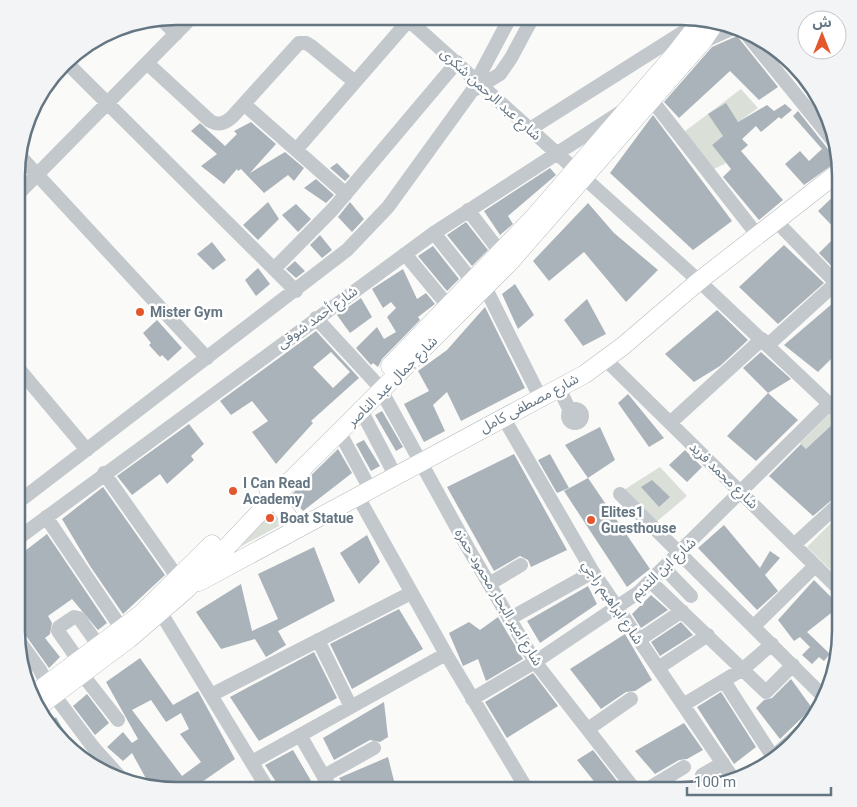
<svg xmlns="http://www.w3.org/2000/svg" width="857" height="807" font-family="Roboto,'Noto Sans Arabic',sans-serif">
	<rect width="100%" height="100%" fill="#fafaf8"/>
	<path fill="#dadfd7" d="M741,89L758,108L738,122L747,134L742,139L733,128L712,145L726,163L712,170L684,132Z
		M835,408L841,413V425L836,421L807,450L800,443Z
		M660,467L687,496L655,523L622,491Z
		M272,503L288,521L227,554Z
		M841,513V580L807,547Z"/>
	<path fill="#aab3b9" fill-rule="evenodd" d="M737,36L778,87L759,100L730,71L679,118L664,102L712,47Z
		M726,103L738,122L767,105L774,111L785,104L792,110L781,119L779,117L761,132L756,126L742,139L748,145L741,151L783,200L759,220L723,177L731,169L712,145L723,136L708,114Z
		M798,111L828,149L837,151L839,160L804,185L785,164L800,151L809,161L822,149L793,116Z
		M653,115L732,221L693,250L610,173Z
		M251,122L276,144L250,173L285,152L304,168L294,181L288,175L264,193L241,169L238,171L237,169L224,184L201,166L217,154L191,131L200,123L225,146L237,134L234,131Z
		M337,163L350,176L345,181L330,168Z
		M550,168L556,175L508,216L513,224L500,235L484,211Z
		M316,179L334,195L326,203L304,188Z
		M840,190V275L819,253L839,233L818,211Z
		M268,202L279,219L258,240L243,225Z
		M350,202L364,219L352,232L338,217Z
		M588,203L614,233L658,270L626,302L584,252L549,281L533,261Z
		M296,204L311,219L298,232L282,215Z
		M466,222L488,250L472,266L447,235Z
		M320,235L332,250L322,258L310,245Z
		M212,242L226,260L213,270L197,254Z
		M784,245L824,283L778,324L739,287Z
		M433,246L459,279L447,291L418,256Z
		M295,261L305,271L296,278L286,269Z
		M258,268L270,284L256,296L245,280Z
		M403,269L417,299L426,293L435,304L418,317L420,320L382,359L378,367L373,363L371,365L356,348L377,327L384,339L396,332L387,317L396,308L391,302L383,308L372,289Z
		M515,284L534,315L518,329L502,294Z
		M840,297L841,349L818,372L784,345Z
		M361,298L372,317L350,333L337,315Z
		M587,299L606,334L583,346L564,320Z
		M485,307L525,388L461,421L447,392L433,405L445,431L424,442L404,404L429,391L418,371L447,350Z
		M717,310L748,340L720,366L694,382L665,354Z
		M157,320L182,348L168,361L162,355L160,357L149,345L151,343L143,333Z
		M316,331L359,378L311,421L313,423L276,464L252,432L268,421L252,401L231,415L220,401ZM331,352L350,372L333,388L313,367Z
		M761,352L791,379L768,393L743,368Z
		M768,393L798,420L756,461L727,436Z
		M628,394L664,438L649,447L618,403Z
		M382,411L403,447L396,451L375,415Z
		M835,422L841,425V492L813,516L769,476L801,444L806,449Z
		M189,424L204,444L191,456L194,460L167,484L160,474L132,495L117,476Z
		M600,427L615,460L588,478L565,445Z
		M364,440L380,466L371,471L356,444Z
		M338,449L352,473L303,511L290,496Z
		M685,450L702,467L687,482L669,465Z
		M514,454L567,550L531,567L528,560L520,556L494,571L447,487Z
		M550,454L569,488L557,493L538,460Z
		M588,478L650,569L627,587L564,491Z
		M652,480L670,497L659,507L641,487Z
		M103,487L165,575L123,614L90,566L62,519Z
		M724,525L760,568L770,551L780,558L765,575L778,591L757,610L698,548Z
		M47,534L107,623L98,630L72,599L48,616L52,623L50,634L45,638L60,657L49,668L24,633L17,628V557Z
		M367,535L380,562L359,584L340,553Z
		M314,547L335,601L278,631L286,645L266,657L255,639L221,649L196,612L241,584L252,631L278,619L258,574Z
		M814,580L840,606L807,632L830,654L824,661L819,657L812,664L802,655L810,647L800,637L794,641L778,620Z
		M588,586L597,604L540,643L527,621Z
		M651,595L668,610L641,628L632,614Z
		M399,609L423,649L352,689L330,644Z
		M498,617L523,659L486,681L478,659L463,666L449,633L469,622L480,630Z
		M681,622L693,635L660,656L651,642Z
		M625,634L652,680L635,691L626,692L601,709L570,669Z
		M314,652L337,698L259,741L230,697Z
		M140,658L173,705L198,691L235,759L202,782L208,791H176L149,784L132,753L123,761L107,747L123,732L132,743L138,739L106,682ZM151,700L166,722L181,713L189,729L180,734L201,762L182,776L132,710Z
		M533,673L558,706L507,738L485,702Z
		M791,679L812,708L780,739L756,708L764,700L772,698Z
		M721,692L756,747L734,764L697,707Z
		M87,694L109,723L95,735L73,706Z
		M384,702L388,737L380,742L370,740L334,760L323,738Z
		M56,717L75,751L56,736L48,723Z
		M684,723L703,750L687,759L679,760L655,774L635,751Z
		M293,750L317,791H282L265,765Z
		M593,750L624,790H601L577,760Z
		M388,757L395,785L388,791H348L339,778Z
		M720,775L725,782L692,790L691,787L706,783Z"/>
	<g fill="none" stroke-linecap="round" stroke-linejoin="round">
		<g stroke="#b5babe" stroke-width="19">
			<path id="major" d="M390,366L535,216L675,54L702,19
				M268,489L296,528
				M199,582L585,374L623,346L699,281L840,171
				M31,696L141,614L212,544
				M38,707L129,639L187,589L275,496L510,262L703,41L715,23"/>
		</g>
		<path stroke="#c3c8cc" stroke-width="14" d="M404,16L699,281L841,415
			M161,19L176,34
			M744,31L835,143
			M702,42L733,28
			M66,62L296,291
			M147,63L210,121C219,126 226,123 233,116L299,43H306L311,46L355,82
			M477,80L511,16
			M651,99L758,236
			M244,104L346,194
			M530,129L693,26
			M296,150L409,20
			M19,155L207,358
			M19,193L193,16
			M468,210L501,253
			M776,221L840,287
			M434,233L473,282
			M405,254L449,307
			M274,269L333,209L457,62
			M485,287L540,397
			M316,318L375,382
			M768,345L836,283
			M606,360L841,591
			M18,368L87,450
			M559,388L570,411
			M382,392L468,548L535,662L635,790
			M568 416a7 7 0 1 1 14 0a7 7 0 1 1-14 0Z
			M362,412L395,475
			M503,417L593,572L734,780
			M670,423L762,339
			M340,433L370,489
			M104,473L178,578
			M620,494L825,698
			M357,495L446,654L528,791
			M17,503L347,250L388,207L472,91L500,74L511,58L533,17
			M46,517L122,629
			M17,539L434,233L621,112
			M795,544L841,502
			M665,569L691,596
			M651,582L766,692L793,665
			M489,584L521,565
			M161,613L269,791
			M509,619L593,572
			M754,626L815,566
			M17,638L40,670L47,684
			M318,640L351,707
			M639,640L682,611
			M79,661L58,631L59,627L74,617L79,618L99,646
			M658,668L708,635
			M82,674L118,720
			M724,681L773,757L800,733
			M54,695L93,747L121,778
			M211,695L411,593
			M472,699L535,662L639,592L829,404
			M683,705L743,669L772,644
			M588,729L631,699
			M300,735L332,791
			M252,762L446,654
			M702,775L723,763
			M324,776L374,748
			M646,790L684,767"/>
		<use href="#major" stroke="#fff" stroke-width="18"/>
	</g>
	<g fill="#e4572e" stroke="#fff" stroke-width="2">
		<circle cx="140" cy="312" r="5"/>
		<circle cx="233" cy="491" r="5"/>
		<circle cx="270" cy="518" r="5"/>
		<circle cx="591" cy="520" r="5"/>
	</g>
	<g text-anchor="middle" stroke-width="5" stroke-linejoin="round" paint-order="stroke">
		<g font-size="14" fill="#657683" stroke="#fff">
			<text transform="translate(491 94) rotate(42)" y="5">شارع عبد الرحمن شكرى</text>
			<text transform="translate(317 317) rotate(-36)" y="5">شارع أحمد شوقى</text>
			<text transform="translate(392 381) rotate(-45)" y="5">شارع جمال عبد الناصر</text>
			<text transform="translate(529 403) rotate(-28)" y="5">شارع مصطفى كامل</text>
			<text transform="translate(724 475) rotate(44)" y="5">شارع محمد فريد</text>
			<text transform="translate(663 568) rotate(-43)" y="5">شارع ابن النديم</text>
			<text transform="translate(499 597) rotate(59)" y="5">شارع امير البحار محمود حمزه</text>
			<text transform="translate(613 602) rotate(56)" y="5">شارع ابراهيم راجي</text>
		</g>
		<g font-size="14" font-weight="bold" fill="#657683" stroke="#fff" text-anchor="start">
			<text x="150" y="317">Mister Gym</text>
			<text x="243" y="488">I Can Read<tspan x="243" dy="16">Academy</tspan></text>
			<text x="601" y="517">Elites1<tspan x="601" dy="16">Guesthouse</tspan></text>
			<text x="280" y="523">Boat Statue</text>
		</g>
	</g>
	<path d="M0 0H857V807H0ZM176 25H681A151 151 0 0 1 832 176V631A151 151 0 0 1 681 782H176A151 151 0 0 1 25 631V176A151 151 0 0 1 176 25Z" fill="#f3f4f5" fill-rule="evenodd"/>
	<path fill="none" stroke="#657683" stroke-width="2.5" d="M176 25H681A151 151 0 0 1 832 176V631A151 151 0 0 1 681 782H176A151 151 0 0 1 25 631V176A151 151 0 0 1 176 25Z"/>
	<g transform="translate(822 35)"><circle r="24" fill="#ffffff" stroke="#c1c8cd"/>
	<path d="M0-4L9 19L0 12L-9 19Z" fill="#e4572e"/>
	<text y="-8" font-size="14" font-weight="bold" text-anchor="middle" fill="#657683">ش</text>
	</g>
	<path d="M687 787v8h144v-8" fill="none" stroke="#657683" stroke-width="2.5"/>
	<text x="694" y="787" font-size="15" fill="#657683" stroke="#ffffff" stroke-width="4" paint-order="stroke">100 m</text>
</svg>
